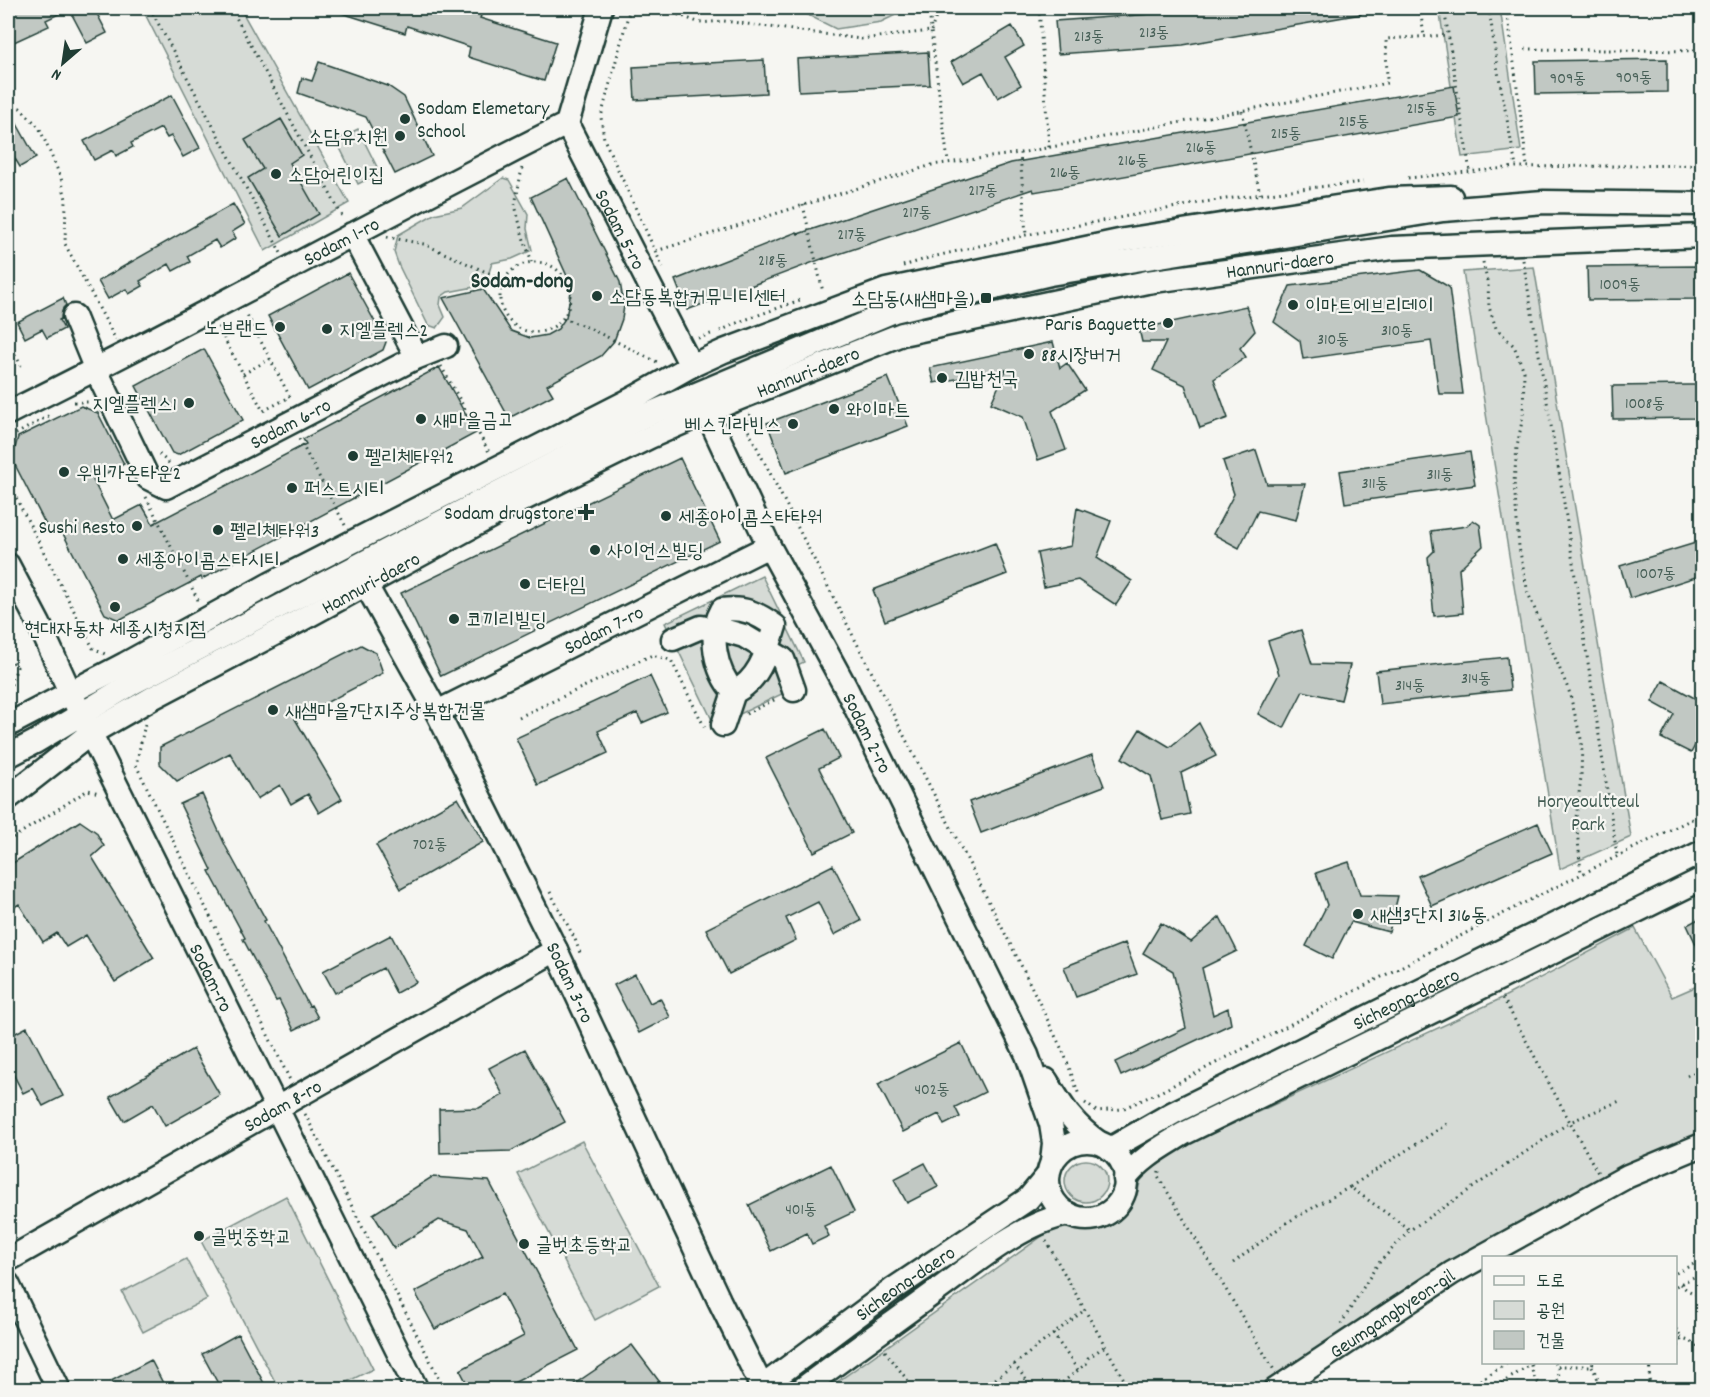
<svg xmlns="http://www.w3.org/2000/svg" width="1710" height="1397" font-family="Dekko,'Poor Story',sans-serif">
	<rect width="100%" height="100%" fill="#f6f6f2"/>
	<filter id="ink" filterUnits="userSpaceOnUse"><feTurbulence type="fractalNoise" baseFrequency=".0167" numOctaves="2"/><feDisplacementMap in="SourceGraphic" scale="12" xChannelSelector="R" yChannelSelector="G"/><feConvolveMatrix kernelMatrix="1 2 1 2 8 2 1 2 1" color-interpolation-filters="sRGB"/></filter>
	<g filter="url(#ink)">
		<path fill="#d6dbd6" stroke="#7a8c85" stroke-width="1.5" d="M142,8H240L349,203L265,251Z
			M794,8H910L881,22L836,29Z
			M1439,8H1500L1521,150L1462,157Z
			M358,129L380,173L358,184L336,140Z
			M503,178L509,180L528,214L527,229L532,250L512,259L492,263L485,285L448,292L441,297L440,305L445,317L437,328L428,325L399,266L394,252L398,235L434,214L462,208Z
			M1534,267L1631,837L1560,869L1463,272Z
			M762,576L804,662L780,673L788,691L715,726L665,623Z
			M1635,928L1672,997L1702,984V1141L1270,1389L826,1390L1055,1227L1091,1230L1120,1218L1137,1195L1142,1174L1166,1155L1498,1000Z
			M582,1141L659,1286L595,1320L518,1174Z
			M1065 1181a21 21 0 1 1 42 0a21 21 0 1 1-42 0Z
			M286,1196L373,1369L333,1389H279L201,1241Z
			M186,1259L207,1299L143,1332L122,1292Z"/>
		<path fill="#c1c8c3" stroke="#1f3d34" stroke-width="1.5" d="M8,8H94L107,33L87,43L69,9L46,20L49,26L14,42L12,38L8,40Z
			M333,8H484L480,18L556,42L544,81L468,57L470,47L407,26L405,33L332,10Z
			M1216,8H1361V14L1183,45L1058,54L1055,21L1194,11Z
			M1012,26L1024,46L1005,57L1021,85L998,98L983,72L963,83L951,62Z
			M928,52L930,85L799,91L797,59Z
			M1667,59V92L1536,94L1535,61Z
			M764,60L766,93L635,100L633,67Z
			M319,62L388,86L404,97L432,156L395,174L366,117L298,93L302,78L312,81Z
			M1454,86L1459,117L1034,192L1033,189L824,259V258L687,310L675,280L797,232L798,234L1011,163Z
			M172,95L200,148L183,157L171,136L167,138L161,128L131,143L133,147L116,156L113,150L94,160L84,141Z
			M8,108L36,158L20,167L14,157L8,161Z
			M281,119L302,155L290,163L319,214L282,236L248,178L263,169L245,140Z
			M568,178L620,282L624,306L622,319L614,341L601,356L547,385L553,395L509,418L443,298L483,289L511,331L530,338L547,335L558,329L566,317L572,287L531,197Z
			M233,204L245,224L232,232L236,238L220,248L215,240L187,256L190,262L173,271L169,264L140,281L143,286L129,294L126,289L108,299L98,281Z
			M1702,266V299L1588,300L1587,267Z
			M1420,270L1449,287L1463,394H1439L1431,341L1303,359L1300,341L1274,322L1290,286Z
			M348,273L386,342L383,350L308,390L268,316Z
			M63,298L66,305L63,308L61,319L59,320L64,329L47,338L42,329L25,338L17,322Z
			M1246,306L1255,331L1240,348L1246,357L1214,379L1228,418L1200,428L1185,385L1153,370L1166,342H1142L1139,329Z
			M1053,342L1060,368L1067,363L1085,390L1052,411L1066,450L1038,460L1023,417L991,403L1006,370L934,383L930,368Z
			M204,349L243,420L178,455L172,453L136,386Z
			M439,367L476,433L202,579L201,577L119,620L105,614L60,528L50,533L12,459L18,437L81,406L98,413L124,464L93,480L113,520L142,505L153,524L306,444L303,439Z
			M888,377L908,426L786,473L767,423Z
			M1689,385H1702V418L1613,419L1612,386Z
			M1256,450L1267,484H1305L1296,520L1258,511L1239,548L1213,534L1234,494L1223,461Z
			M1470,452L1475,485L1345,503L1340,471Z
			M680,458L720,541L441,676L401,593Z
			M1077,508L1111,521L1097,558L1132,581L1116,605L1078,580L1044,587L1037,553L1071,546Z
			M1473,520L1480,525L1483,546L1459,569L1463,613L1434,616L1428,557L1434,551L1431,531L1467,526Z
			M1702,541V575L1630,598L1620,566Z
			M995,543L1007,574L885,621L873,590Z
			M1301,630L1312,664L1350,665L1341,700L1303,691L1284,728L1258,714L1279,674L1268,641Z
			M361,645L376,653L383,673L295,719L342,799L319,813L308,794L291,804L280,785L257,799L230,753L177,781L160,764V747Z
			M1507,657L1510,690L1380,704L1376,671Z
			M650,676L667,712L642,723L637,713L598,731L608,753L538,785L516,738Z
			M1663,681L1702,702V732L1691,753L1661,738L1674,714L1652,702Z
			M1199,723L1216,756L1181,773L1190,814L1162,820L1151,776L1122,758L1140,729L1170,747Z
			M825,729L839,758L819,768L852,833L814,852L766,758Z
			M1092,755L1104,786L981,833L969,802Z
			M202,794L226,847L266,920L264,921L309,1006L311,1005L318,1018L294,1030L279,1000L276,1001L243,939L245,938L209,871L212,870L180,804Z
			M458,798L483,842L401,889L376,845Z
			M80,821L96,832L104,846L92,857L154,958L115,982L86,935L66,947L57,933L43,942L19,904L8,911V866Z
			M1538,823L1552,853L1432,906L1418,876Z
			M1349,862L1360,895L1398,896L1389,932L1351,922L1332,959L1306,946L1327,905L1316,873Z
			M833,865L861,921L834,935L818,902L786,918L796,940L729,974L706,929Z
			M1220,917L1237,951L1202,968L1213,1015L1228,1008L1231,1024L1121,1076L1115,1062L1186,1028L1173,971L1143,953L1161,923L1191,942Z
			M1702,917V957L1687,925Z
			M391,935L416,982L396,993L383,968L335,993L323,971Z
			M1125,943L1137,974L1076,997L1064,967Z
			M635,974L650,1003L660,998L670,1017L639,1033L614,985Z
			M27,1027L63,1096L43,1106L33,1088L23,1093L8,1064V1037Z
			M961,1043L985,1092L955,1107L960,1117L944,1125L939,1114L903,1132L878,1084Z
			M193,1049L220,1095L165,1126L153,1104L124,1121L110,1097Z
			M525,1049L565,1122L511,1151L440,1153L439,1109L479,1108L503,1095L489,1068Z
			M925,1163L938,1187L907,1203L894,1179Z
			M831,1165L854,1212L824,1226L829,1236L812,1244L807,1233L771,1251L749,1205Z
			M432,1177L489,1181L578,1350L502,1389H470L460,1370L524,1336L502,1294L435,1329L415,1292L483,1257L468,1229L439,1220L394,1248L373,1214Z
			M238,1334L267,1389H221L202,1354Z
			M632,1345L665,1389H567Z
			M151,1360L166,1389H116L111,1381Z"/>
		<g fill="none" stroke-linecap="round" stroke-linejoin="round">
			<g stroke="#1f3d34" stroke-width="27">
				<g id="minor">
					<path id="s1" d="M567,124L691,366"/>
					<path id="s2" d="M74,316L96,370L148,478L166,487L413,359V350L352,234"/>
					<path d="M413,359L446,346"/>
					<path id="s3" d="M8,413C196,321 379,217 567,124L601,8"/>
					<path id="s4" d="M707,413L769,546L846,688L1027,1055L1051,1124L1054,1143L1052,1162"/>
					<path id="s5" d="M8,565L39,624L70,692L417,1390"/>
					<path id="s6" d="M366,585L437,712L556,950L719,1300L762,1387"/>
					<path d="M673,639L701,627L714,630H723L744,636L783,659L794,690"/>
					<path id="s7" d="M437,712L769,546"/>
					<path d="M8,725L125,664L270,584L634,398L691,366L724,351L886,290L1124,240L1389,199L1451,197"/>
					<path d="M723,725L734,692C760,680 767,651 775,626C757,613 744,607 722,610C708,635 715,671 734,692"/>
					<path d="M8,756L35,742L133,683L642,417L894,311L1050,274L1443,210L1544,202L1702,204"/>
					<path id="s8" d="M8,798L91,733L154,697L297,622L508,507L650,437L730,402L902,334L1147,282L1392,248L1702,236"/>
					<path d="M1046,1080C1062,1106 1073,1125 1098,1142"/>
					<circle cx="1087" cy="1180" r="39"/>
					<path id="s9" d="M1110,1149L1173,1113L1702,852"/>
					<path d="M1125,1179C1141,1158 1162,1147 1183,1134L1702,879"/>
					<path id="s10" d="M8,1260L556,950"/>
					<path d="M8,1284L59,1390"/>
					<path id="s11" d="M758,1390L892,1290L1028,1199L1048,1175"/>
					<path d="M801,1390C845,1357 890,1325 935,1292C974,1264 1021,1223 1069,1214"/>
					<path id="s12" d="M1275,1390L1452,1273L1628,1176L1702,1145"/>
				</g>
			</g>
			<path stroke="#1f3d34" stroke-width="3" stroke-dasharray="1.5 4.5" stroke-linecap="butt" d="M150,8L281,253
				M231,8L343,218
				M630,8L601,117L604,139L663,268
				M661,8L700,23L724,21L861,39L931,31L948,162
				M929,8L931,29
				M1039,8L1049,148
				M1420,8L1424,36
				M1444,8L1470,172
				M1489,8L1498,72L1516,167
				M1507,8L1527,166
				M931,31L939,8
				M1525,49L1702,51
				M8,104L20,108L39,127L61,178L66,199L65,244L116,340
				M1242,111L1260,194
				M1020,153L1387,83L1386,39L1448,35
				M522,168L515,205L523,237L532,262
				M1408,178L1516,167L1702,165
				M803,205L823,292
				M387,237L424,244L504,280
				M656,251L932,165L1020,153L1026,235
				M1523,260L1562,490L1617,855
				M1483,262L1488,285L1489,307L1496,328L1514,346L1524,371L1523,416L1517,447L1514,482L1519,547L1528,593L1569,691L1582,743L1581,777L1576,818L1581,873
				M500 297a35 35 0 1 1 70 0a35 35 0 1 1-70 0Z
				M903,266L932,257L1026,235L1204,202L1291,190L1363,182
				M563,318L589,328L659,363
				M218,327L263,411L290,397L246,313
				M720,331L739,322L803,299
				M8,338L21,366
				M698,338L714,333
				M441,366L489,452
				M243,374L270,359
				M74,402H91
				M750,414L746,426L1019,961L1065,1056L1079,1095
				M299,439L345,525
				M8,442L9,438L52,414
				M159,454L170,464
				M8,482L93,648L105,654
				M146,497L200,604
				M8,658L17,667L8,693
				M746,714L778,698
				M519,717L652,655L671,660L705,728
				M145,724L136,765L290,1080
				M8,841L88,790L99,793
				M550,892L575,939L581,956
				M1503,998L1570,1122L1622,1100
				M1687,1076L1702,1069
				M1085,1103L1096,1111L1122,1109L1162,1091L1518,906L1702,814
				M305,1114L445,1390
				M1159,1171L1158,1176L1274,1370
				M1350,1187L1450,1122
				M1085,1224C1106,1222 1118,1217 1127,1197
				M1046,1241L1130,1390
				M1233,1263L1286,1223L1350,1187L1410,1230
				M1676,1273L1702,1260
				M1680,1284L1687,1290L1702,1297
				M1676,1286L1702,1273
				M1341,1324L1377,1265L1410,1230L1570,1122L1598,1173
				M1676,1329L1680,1336L1681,1342L1676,1349
				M1053,1334L1078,1370
				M1680,1338L1694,1343L1702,1350
				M885,1351L915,1390
				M1650,1362L1649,1380L1652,1390
				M1014,1364L1034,1390
				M1531,1365C1533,1381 1545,1397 1559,1379L1558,1367L1553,1362
				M1592,1366L1603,1390
				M1558,1367L1562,1366H1592L1593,1362
				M732,1390L741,1383
				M981,1390L1082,1312
				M1053,1390L1086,1364L1088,1358L1105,1346
				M1465,1390L1509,1362
				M1491,1390L1535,1362"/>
			<use href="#minor" stroke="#f6f6f2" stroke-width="22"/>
		</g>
	</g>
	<g fill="#1f3d34" stroke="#f6f6f2" stroke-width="2">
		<circle cx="405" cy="119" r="6"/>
		<circle cx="400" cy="136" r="6"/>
		<circle cx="276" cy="174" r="6"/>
		<circle cx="597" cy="296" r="6"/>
		<rect x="980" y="292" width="12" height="12" rx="3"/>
		<circle cx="1293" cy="305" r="6"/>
		<circle cx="1168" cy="323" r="6"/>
		<circle cx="280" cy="327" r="6"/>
		<circle cx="327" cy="329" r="6"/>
		<circle cx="1029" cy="354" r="6"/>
		<circle cx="942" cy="378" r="6"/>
		<circle cx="189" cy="403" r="6"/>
		<circle cx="834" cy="409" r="6"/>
		<circle cx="421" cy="419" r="6"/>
		<circle cx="793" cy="424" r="6"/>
		<circle cx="353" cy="456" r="6"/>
		<circle cx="64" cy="472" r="6"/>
		<circle cx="292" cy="488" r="6"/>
		<path d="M583 503h6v6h6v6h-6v6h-6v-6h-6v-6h6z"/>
		<circle cx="666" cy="516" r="6"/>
		<circle cx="137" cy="526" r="6"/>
		<circle cx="218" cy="530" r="6"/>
		<circle cx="595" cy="550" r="6"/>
		<circle cx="123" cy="559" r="6"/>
		<circle cx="525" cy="584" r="6"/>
		<circle cx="115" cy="607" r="6"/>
		<circle cx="454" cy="619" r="6"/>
		<circle cx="273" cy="710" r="6"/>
		<circle cx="1358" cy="914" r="6"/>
		<circle cx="199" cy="1236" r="6"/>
		<circle cx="524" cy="1244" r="6"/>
	</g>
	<g text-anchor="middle" stroke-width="4.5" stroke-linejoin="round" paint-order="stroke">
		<g font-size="16" fill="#486058">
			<text x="1154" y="37">213동</text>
			<text x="1089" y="41">213동</text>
			<text x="1634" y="82">909동</text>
			<text x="1568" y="83">909동</text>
			<text x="1422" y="113">215동</text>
			<text x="1354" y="126">215동</text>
			<text x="1286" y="138">215동</text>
			<text x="1201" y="152">216동</text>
			<text x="1133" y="165">216동</text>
			<text x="1065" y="177">216동</text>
			<text x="983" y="195">217동</text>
			<text x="917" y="217">217동</text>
			<text x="852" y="239">217동</text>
			<text x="773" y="265">218동</text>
			<text x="1620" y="289">1009동</text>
			<text x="1397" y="335">310동</text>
			<text x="1333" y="344">310동</text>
			<text x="1645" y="408">1008동</text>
			<text x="1440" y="479">311동</text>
			<text x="1375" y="488">311동</text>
			<text x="1656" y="578">1007동</text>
			<text x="1476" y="683">314동</text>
			<text x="1410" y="690">314동</text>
			<text x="430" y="849">702동</text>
			<text x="932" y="1094">402동</text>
			<text x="801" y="1214">401동</text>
		</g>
		<g font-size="20" fill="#1f3d34" stroke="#f6f6f2" text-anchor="start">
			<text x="417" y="114">Sodam Elemetary<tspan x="417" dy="23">School</tspan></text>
			<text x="388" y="143" text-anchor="end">소담유치원</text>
			<text x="288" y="181">소담어린이집</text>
			<text x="609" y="303">소담동복합커뮤니티센터</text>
			<text x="974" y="305" text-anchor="end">소담동(새샘마을)</text>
			<text x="1305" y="312">이마트에브리데이</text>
			<text x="1156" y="330" text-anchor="end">Paris Baguette</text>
			<text x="268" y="334" text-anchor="end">노브랜드</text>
			<text x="339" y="336">지엘플렉스2</text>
			<text x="1041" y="361">88시장버거</text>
			<text x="954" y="385">김밥천국</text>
			<text x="177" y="410" text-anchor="end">지엘플렉스1</text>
			<text x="846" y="416">와이마트</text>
			<text x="433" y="426">새마을금고</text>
			<text x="781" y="431" text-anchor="end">베스킨라빈스</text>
			<text x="365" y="463">펠리체타워2</text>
			<text x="76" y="479">우빈가온타운2</text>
			<text x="304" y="495">퍼스트시티</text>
			<text x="574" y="519" text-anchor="end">Sodam drugstore</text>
			<text x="678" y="523">세종아이콤스타타워</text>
			<text x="125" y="533" text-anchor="end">Sushi Resto</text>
			<text x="230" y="537">펠리체타워3</text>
			<text x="607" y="557">사이언스빌딩</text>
			<text x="135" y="566">세종아이콤스타시티</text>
			<text x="537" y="591">더타임</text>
			<text x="466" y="626">코끼리빌딩</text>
			<text x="115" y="635" text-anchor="middle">현대자동차 세종시청지점</text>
			<text x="285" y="717">새샘마을7단지주상복합건물</text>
			<text x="1370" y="921">새샘3단지 316동</text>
			<text x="211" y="1243">글벗중학교</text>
			<text x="536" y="1251">글벗초등학교</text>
		</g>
		<g font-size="20" fill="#1f3d34" stroke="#f6f6f2">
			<text dy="7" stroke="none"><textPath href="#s1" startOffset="118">Sodam 5-ro</textPath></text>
			<text dy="7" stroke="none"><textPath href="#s3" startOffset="375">Sodam 1-ro</textPath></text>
			<text dy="7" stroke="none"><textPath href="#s8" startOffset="1395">Hannuri-daero</textPath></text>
			<text dy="7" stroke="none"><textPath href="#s8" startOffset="909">Hannuri-daero</textPath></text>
			<text dy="7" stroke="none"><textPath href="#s2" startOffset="338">Sodam 6-ro</textPath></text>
			<text dy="7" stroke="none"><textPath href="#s8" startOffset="423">Hannuri-daero</textPath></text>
			<text dy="7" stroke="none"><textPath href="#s7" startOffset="186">Sodam 7-ro</textPath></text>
			<text dy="7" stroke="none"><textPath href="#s4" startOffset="358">Sodam 2-ro</textPath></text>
			<text dy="7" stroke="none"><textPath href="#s5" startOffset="460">Sodam-ro</textPath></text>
			<text dy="7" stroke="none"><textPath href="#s6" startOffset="447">Sodam 3-ro</textPath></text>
			<text dy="7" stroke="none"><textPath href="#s9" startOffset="332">Sicheong-daero</textPath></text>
			<text dy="7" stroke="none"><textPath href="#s10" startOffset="315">Sodam 8-ro</textPath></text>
			<text dy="7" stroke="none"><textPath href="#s11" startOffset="182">Sicheong-daero</textPath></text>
			<text dy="7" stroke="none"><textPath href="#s12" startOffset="140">Geumgangbyeon-gil</textPath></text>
		</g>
		<g font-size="20" fill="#445d54" stroke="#f6f6f2">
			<text x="1588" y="807">Horyeoultteul<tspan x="1588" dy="23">Park</tspan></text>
		</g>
		<g font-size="22" font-weight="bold" fill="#1f3d34" stroke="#f6f6f2">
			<text x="522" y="287">Sodam-dong</text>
		</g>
	</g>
	<rect width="1710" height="1397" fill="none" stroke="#f6f6f2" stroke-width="30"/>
	<rect x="15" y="15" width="1680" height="1367" fill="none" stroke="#1f3d34" stroke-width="2" filter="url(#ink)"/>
	<rect x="1482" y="1256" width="195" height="108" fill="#f6f6f2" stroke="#a0aca6" stroke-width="1.5"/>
	<rect x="1494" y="1276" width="30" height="9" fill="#f6f6f2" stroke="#a0aca6" stroke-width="1.5"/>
	<text x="1536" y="1286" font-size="18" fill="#1f3d34">도로</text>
	<rect x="1494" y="1301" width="30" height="18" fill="#d6dbd6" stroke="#a0aca6" stroke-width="1.5"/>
	<text x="1536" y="1316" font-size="18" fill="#1f3d34">공원</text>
	<rect x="1494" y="1331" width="30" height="18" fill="#c1c8c3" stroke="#a0aca6" stroke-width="1.5"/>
	<text x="1536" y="1346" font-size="18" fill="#1f3d34">건물</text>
	<g transform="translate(63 63) rotate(209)" stroke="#f6f6f2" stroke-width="4.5" paint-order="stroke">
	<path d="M0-4.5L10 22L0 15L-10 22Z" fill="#1f3d34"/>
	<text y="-9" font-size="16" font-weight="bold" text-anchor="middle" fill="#1f3d34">N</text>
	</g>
</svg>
